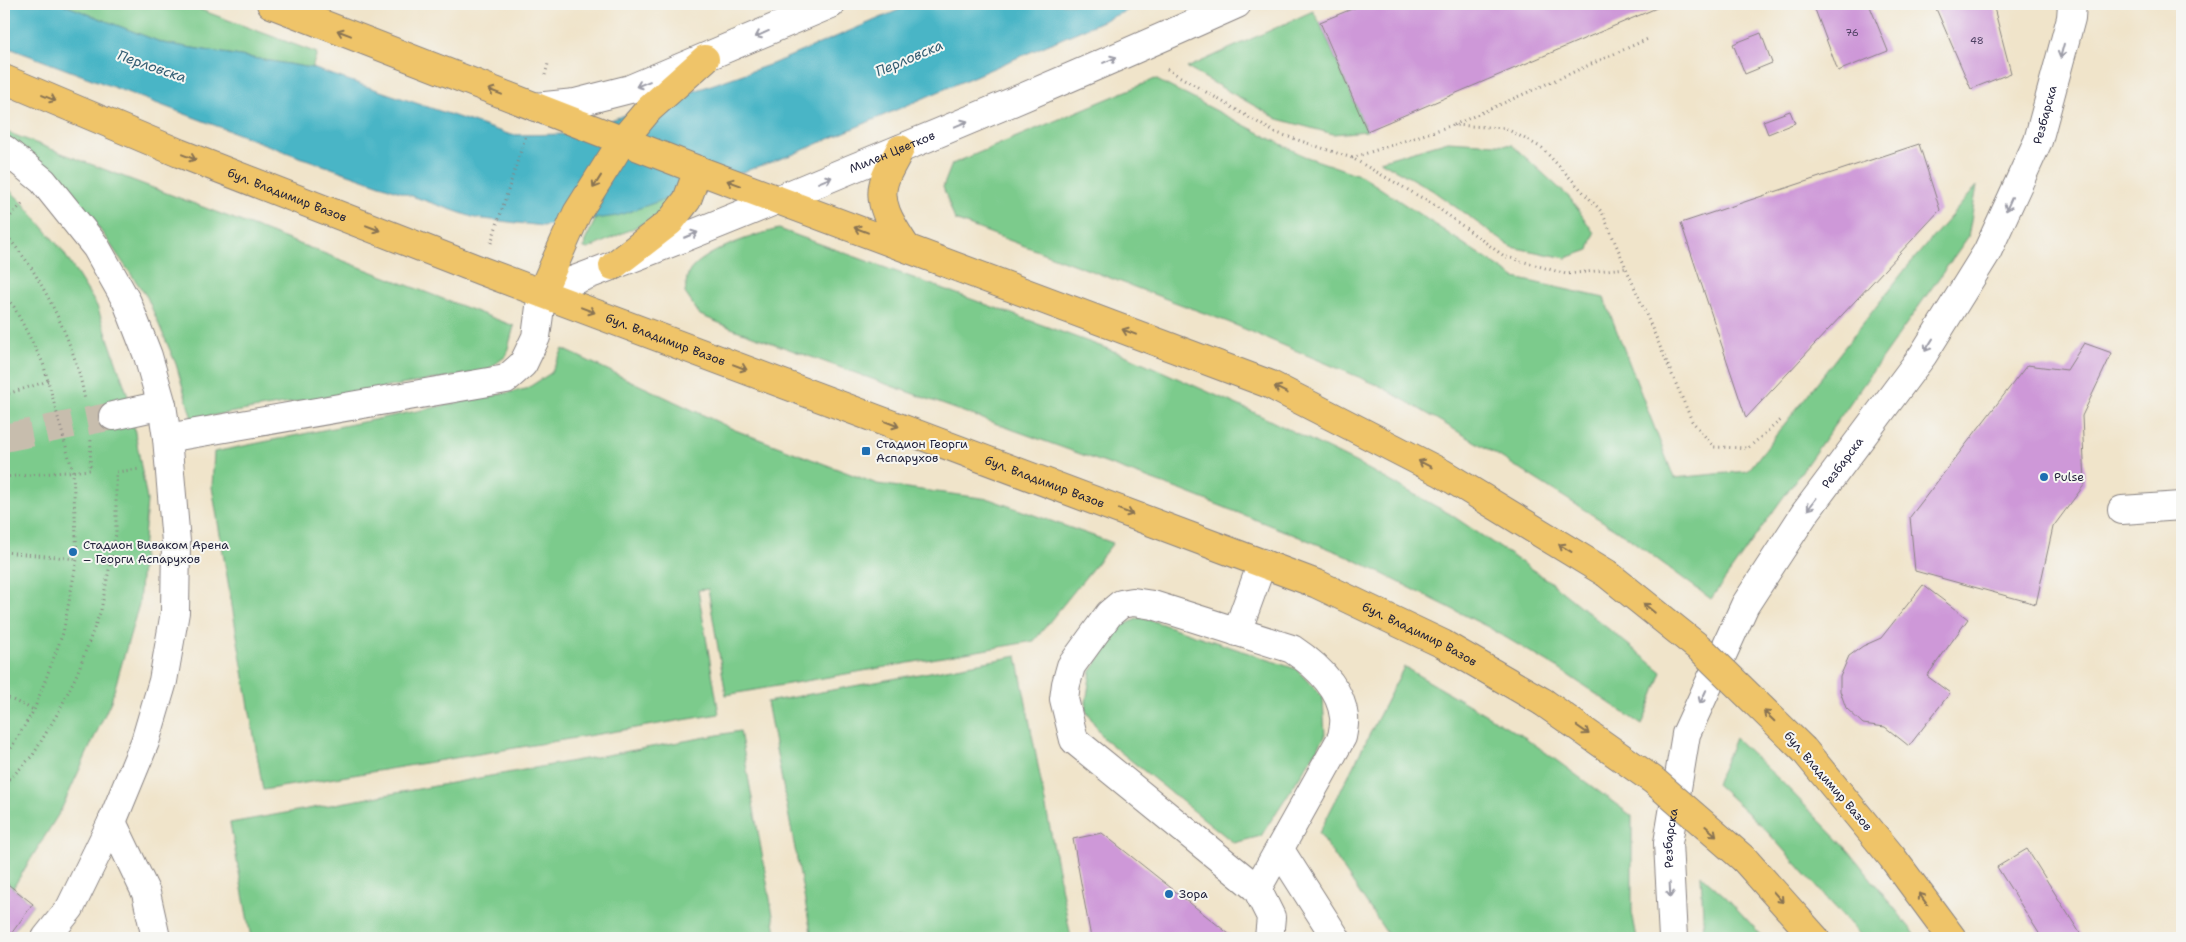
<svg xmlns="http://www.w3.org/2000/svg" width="2186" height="942" font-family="'Shantell Sans',sans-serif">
	<rect width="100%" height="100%" fill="#f6f6f2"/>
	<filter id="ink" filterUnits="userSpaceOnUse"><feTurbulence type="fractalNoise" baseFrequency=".02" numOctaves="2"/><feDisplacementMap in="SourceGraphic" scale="10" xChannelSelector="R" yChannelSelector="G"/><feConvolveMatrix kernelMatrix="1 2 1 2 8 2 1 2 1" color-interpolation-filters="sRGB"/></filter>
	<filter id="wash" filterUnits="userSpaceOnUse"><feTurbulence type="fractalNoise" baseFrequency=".0096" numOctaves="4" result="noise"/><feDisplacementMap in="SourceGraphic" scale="20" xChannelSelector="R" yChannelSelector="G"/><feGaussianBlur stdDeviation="1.12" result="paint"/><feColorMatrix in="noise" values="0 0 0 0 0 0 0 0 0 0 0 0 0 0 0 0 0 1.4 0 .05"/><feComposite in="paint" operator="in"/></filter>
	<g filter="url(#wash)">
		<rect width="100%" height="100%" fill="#f0e4ca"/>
		<path fill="#7ccb8c" stroke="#4f7664" d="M62,4H185L317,53L312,68L163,43Z
			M1313,11L1320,23L1367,131L1333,134L1278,119L1187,68Z
			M1155,79L1304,156L1362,176L1515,278L1604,298L1674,478L1748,471L1907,267L1977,186L1968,237L1711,599L1626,536L1491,451L1380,386L1228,322L955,220L943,187L952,164Z
			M4,131L514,326L506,356L486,371L192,419L176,364L147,297L91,217L56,177L4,137Z
			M1448,141L1512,145L1570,198L1594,233L1589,250L1566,258L1511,247L1432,190L1380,161Z
			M4,185L23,203L62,250L97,306L129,399L147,500L139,604L111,701L61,810L13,888L33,904L8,938H4Z
			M677,193L662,215L588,249L584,248L585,241L607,196Z
			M779,229L1130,357L1251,411L1357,463L1450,514L1549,581L1662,672L1642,725L1559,669L1488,627L1345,555L1183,491L736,330L700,315L685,293C686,288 686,279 688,274C699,252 756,234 779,229Z
			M563,349L735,430L877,484L989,499L1113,543L1034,641L726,695L708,589L698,590L719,714L263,790L212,487L214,452L526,389L551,373Z
			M1141,617L1296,669L1323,697L1325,737L1261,836L1234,843L1103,738L1085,709L1091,671L1122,626Z
			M1017,656L1071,938H812L767,702Z
			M1404,667L1526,738L1632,816V912L1637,938H1390L1319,833Z
			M740,731L777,938H251L230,823Z
			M1735,738L1785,785L1849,851L1918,938H1863L1762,826L1716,784Z
			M1701,875L1727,898L1764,938H1704Z"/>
		<path fill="#49b5c6" stroke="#366c80" d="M4,4H62L163,43L312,68L511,135L570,134L772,64L913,4H1142L794,154L617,216L543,226L475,218L294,155L4,46Z"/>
		<g id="blocks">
			<path fill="#ce98d8" d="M1364,4H1666L1367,131L1320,22Z
				M1813,4H1869L1888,51L1838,71Z
				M1934,4H1993L2011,73L1971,89Z
				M1761,33L1772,63L1745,74L1733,44Z
				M1790,111L1795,123L1768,134L1763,121Z
				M1919,144L1940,210L1746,418L1681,223Z
				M2084,343L2112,353L2082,416L2085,484L2053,527L2036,604L1915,571L1910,517L2027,365L2067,370Z
				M1923,585L1968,619L1927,676L1950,693L1909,746L1885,727L1863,724L1846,708L1840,691V677L1849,656L1863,646L1881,638Z
				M1102,833L1234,938H1091L1073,839Z
				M2027,849L2083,938H2042L1997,867Z
				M4,881L33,904L8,938H4Z"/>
		</g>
	</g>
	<g filter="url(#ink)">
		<use href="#blocks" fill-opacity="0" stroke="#898382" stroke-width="1"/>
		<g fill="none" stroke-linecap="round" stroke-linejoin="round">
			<path stroke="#c7bdad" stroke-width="28" stroke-dasharray="28 14" stroke-linecap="butt" d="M4,438L113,416"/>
			<g stroke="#898382" stroke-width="30">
				<g id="minor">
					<path d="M535,107L575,103L630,89L831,4"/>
					<path d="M4,149L43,181L96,247L127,302L148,356L162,405L167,438L176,542L175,612L163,681L145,742L112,822L70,908L46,938"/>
					<path d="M113,416L162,405"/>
					<path id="s1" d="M167,438L506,379L523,364L536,337L542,292C646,254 749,212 851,169C981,116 1110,61 1237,4"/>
					<path d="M2122,510L2182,506"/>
					<path d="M1133,602L1153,605L1292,649C1316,665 1341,687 1344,717C1345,723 1343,731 1342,737L1257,889L1074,740L1064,699L1066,684L1071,666L1109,614L1121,604Z"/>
					<path d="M1237,632L1262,563"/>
					<path d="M112,822L146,893L156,938"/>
					<path d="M1280,850L1336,938"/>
					<path d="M1257,889L1271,917L1269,938"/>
					<path id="s2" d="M1673,938L1668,843L1686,734L1745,605L1805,513L1923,355L1987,252L2038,141L2071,18L2072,4"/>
				</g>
			</g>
			<g stroke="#898382" stroke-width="30">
				<g id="major">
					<path d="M271,4L698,170L1269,384L1442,473L1606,573"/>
					<path id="s3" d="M4,79L179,153L482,271L1317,584L1443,644L1543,702"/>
					<path d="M900,149C895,160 887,171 884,182C877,206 894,228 906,247"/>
					<path d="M613,266L670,222L687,200L698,170"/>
					<path d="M542,292L577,213L623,140L649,109L705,59"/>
					<path d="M1804,750L1892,857L1952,938"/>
					<path d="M1745,860L1815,938"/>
				</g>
			</g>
			<path stroke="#898382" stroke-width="3" stroke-dasharray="1 4" stroke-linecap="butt" d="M1167,69L1274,132L1352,158L1431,203L1504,256L1566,274L1626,268
				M545,75L548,64
				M1454,125L1650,38
				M1352,158L1453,125L1505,128L1542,148L1602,212L1692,421L1714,447L1748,448L1782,419
				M4,223L22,204
				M4,232C13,244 24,256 32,269C56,309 78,355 85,401
				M491,243L526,135
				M4,295L14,307L43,363L48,381L73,472L77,559L63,633L34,710L4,760
				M4,395L48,381
				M4,477L90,470L91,437
				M4,552L77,559
				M4,696L34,710
				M4,778L10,779L33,755L59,711L77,674L101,610L116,534V472L140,469"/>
			<use href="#minor" stroke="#fff" stroke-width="28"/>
			<use href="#major" stroke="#efc469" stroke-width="28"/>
			<g stroke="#898382" stroke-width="30" stroke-linecap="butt">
				<path id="major-bridge" d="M1606,573L1703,651L1804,750
					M1543,702L1653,780L1745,860"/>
			</g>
			<use href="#major-bridge" stroke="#efc469" stroke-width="28"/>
		</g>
		<defs><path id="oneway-shaft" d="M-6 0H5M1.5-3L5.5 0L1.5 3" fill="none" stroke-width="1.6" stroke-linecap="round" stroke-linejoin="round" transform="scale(1.25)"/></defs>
		<g stroke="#887352">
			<use href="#oneway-shaft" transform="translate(344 33) rotate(-159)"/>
			<use href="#oneway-shaft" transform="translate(495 92) rotate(-159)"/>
			<use href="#oneway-shaft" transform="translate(49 98) rotate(23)"/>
			<use href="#oneway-shaft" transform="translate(189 157) rotate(21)"/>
			<use href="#oneway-shaft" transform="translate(597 182) rotate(122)"/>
			<use href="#oneway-shaft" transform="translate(734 183) rotate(-160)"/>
			<use href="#oneway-shaft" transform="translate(373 228) rotate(21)"/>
			<use href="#oneway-shaft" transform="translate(861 230) rotate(-159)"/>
			<use href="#oneway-shaft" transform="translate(588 310) rotate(21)"/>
			<use href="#oneway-shaft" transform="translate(1129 332) rotate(-159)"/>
			<use href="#oneway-shaft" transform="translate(740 367) rotate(21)"/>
			<use href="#oneway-shaft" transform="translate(1281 390) rotate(-153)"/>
			<use href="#oneway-shaft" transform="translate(892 424) rotate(21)"/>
			<use href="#oneway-shaft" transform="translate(1425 464) rotate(-153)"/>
			<use href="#oneway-shaft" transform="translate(1126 512) rotate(21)"/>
			<use href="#oneway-shaft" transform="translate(1565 548) rotate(-149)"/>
			<use href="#oneway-shaft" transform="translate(1649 608) rotate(-141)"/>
			<use href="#oneway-shaft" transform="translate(1769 716) rotate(-136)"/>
			<use href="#oneway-shaft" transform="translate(1583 730) rotate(35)"/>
			<use href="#oneway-shaft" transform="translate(1711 831) rotate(41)"/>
			<use href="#oneway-shaft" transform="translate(1778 897) rotate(48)"/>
			<use href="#oneway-shaft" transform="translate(1923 899) rotate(-126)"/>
		</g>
		<g stroke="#9c9ca7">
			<use href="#oneway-shaft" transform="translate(762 34) rotate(156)"/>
			<use href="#oneway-shaft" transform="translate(2062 51) rotate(105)"/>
			<use href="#oneway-shaft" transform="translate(1110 60) rotate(-23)"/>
			<use href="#oneway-shaft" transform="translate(643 84) rotate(158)"/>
			<use href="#oneway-shaft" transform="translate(961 124) rotate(-23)"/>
			<use href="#oneway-shaft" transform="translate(825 180) rotate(-23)"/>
			<use href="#oneway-shaft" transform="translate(2009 204) rotate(114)"/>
			<use href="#oneway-shaft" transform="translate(691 235) rotate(-22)"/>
			<use href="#oneway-shaft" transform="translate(1929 345) rotate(122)"/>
			<use href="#oneway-shaft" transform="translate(1812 504) rotate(127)"/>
			<use href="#oneway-shaft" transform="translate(1703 697) rotate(115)"/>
			<use href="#oneway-shaft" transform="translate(1670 890) rotate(87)"/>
		</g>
	</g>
	<g fill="#1f6fb2" stroke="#f6f6f2" stroke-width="2">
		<rect x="861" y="446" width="10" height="10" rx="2.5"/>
		<circle cx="2044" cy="477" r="5"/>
		<circle cx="73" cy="552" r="5"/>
		<circle cx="1169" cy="894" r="5"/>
	</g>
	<g text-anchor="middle" stroke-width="4" stroke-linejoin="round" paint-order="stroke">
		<g font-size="10" fill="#4d4062">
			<text x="1852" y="36">76</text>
			<text x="1977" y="44">48</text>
		</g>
		<g font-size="12" fill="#22223b" stroke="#f6f6f2">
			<text dy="4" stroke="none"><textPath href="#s2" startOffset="925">Резбарска</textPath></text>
			<text dy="4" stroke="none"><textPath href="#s1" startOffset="819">Милен Цветков</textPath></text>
			<text dy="4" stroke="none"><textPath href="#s3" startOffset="306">бул. Владимир Вазов</textPath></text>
			<text dy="4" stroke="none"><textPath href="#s3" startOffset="711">бул. Владимир Вазов</textPath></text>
			<text dy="4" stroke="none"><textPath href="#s2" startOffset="520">Резбарска</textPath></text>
			<text dy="4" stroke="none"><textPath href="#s3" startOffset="1116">бул. Владимир Вазов</textPath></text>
			<text dy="4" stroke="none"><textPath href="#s3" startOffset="1521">бул. Владимир Вазов</textPath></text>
			<text transform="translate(1828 781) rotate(49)" y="4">бул. Владимир Вазов</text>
			<text dy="4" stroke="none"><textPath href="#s2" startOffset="100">Резбарска</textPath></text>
		</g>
		<g font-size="12" fill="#22223b" stroke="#f6f6f2" text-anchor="start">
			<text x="876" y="448">Стадион Георги<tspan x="876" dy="14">Аспарухов</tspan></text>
			<text x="2054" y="481">Pulse</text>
			<text x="83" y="549">Стадион Виваком Арена<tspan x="83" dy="14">– Георги Аспарухов</tspan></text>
			<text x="1179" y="898">Зора</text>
		</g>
		<g font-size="14" font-style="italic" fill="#325d73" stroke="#f6f6f2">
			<text transform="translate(909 58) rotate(-23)" y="5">Перловска</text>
			<text transform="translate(152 66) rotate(19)" y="5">Перловска</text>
		</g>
	</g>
	<rect width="2186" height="942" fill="none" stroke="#f6f6f2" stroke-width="20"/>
</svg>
